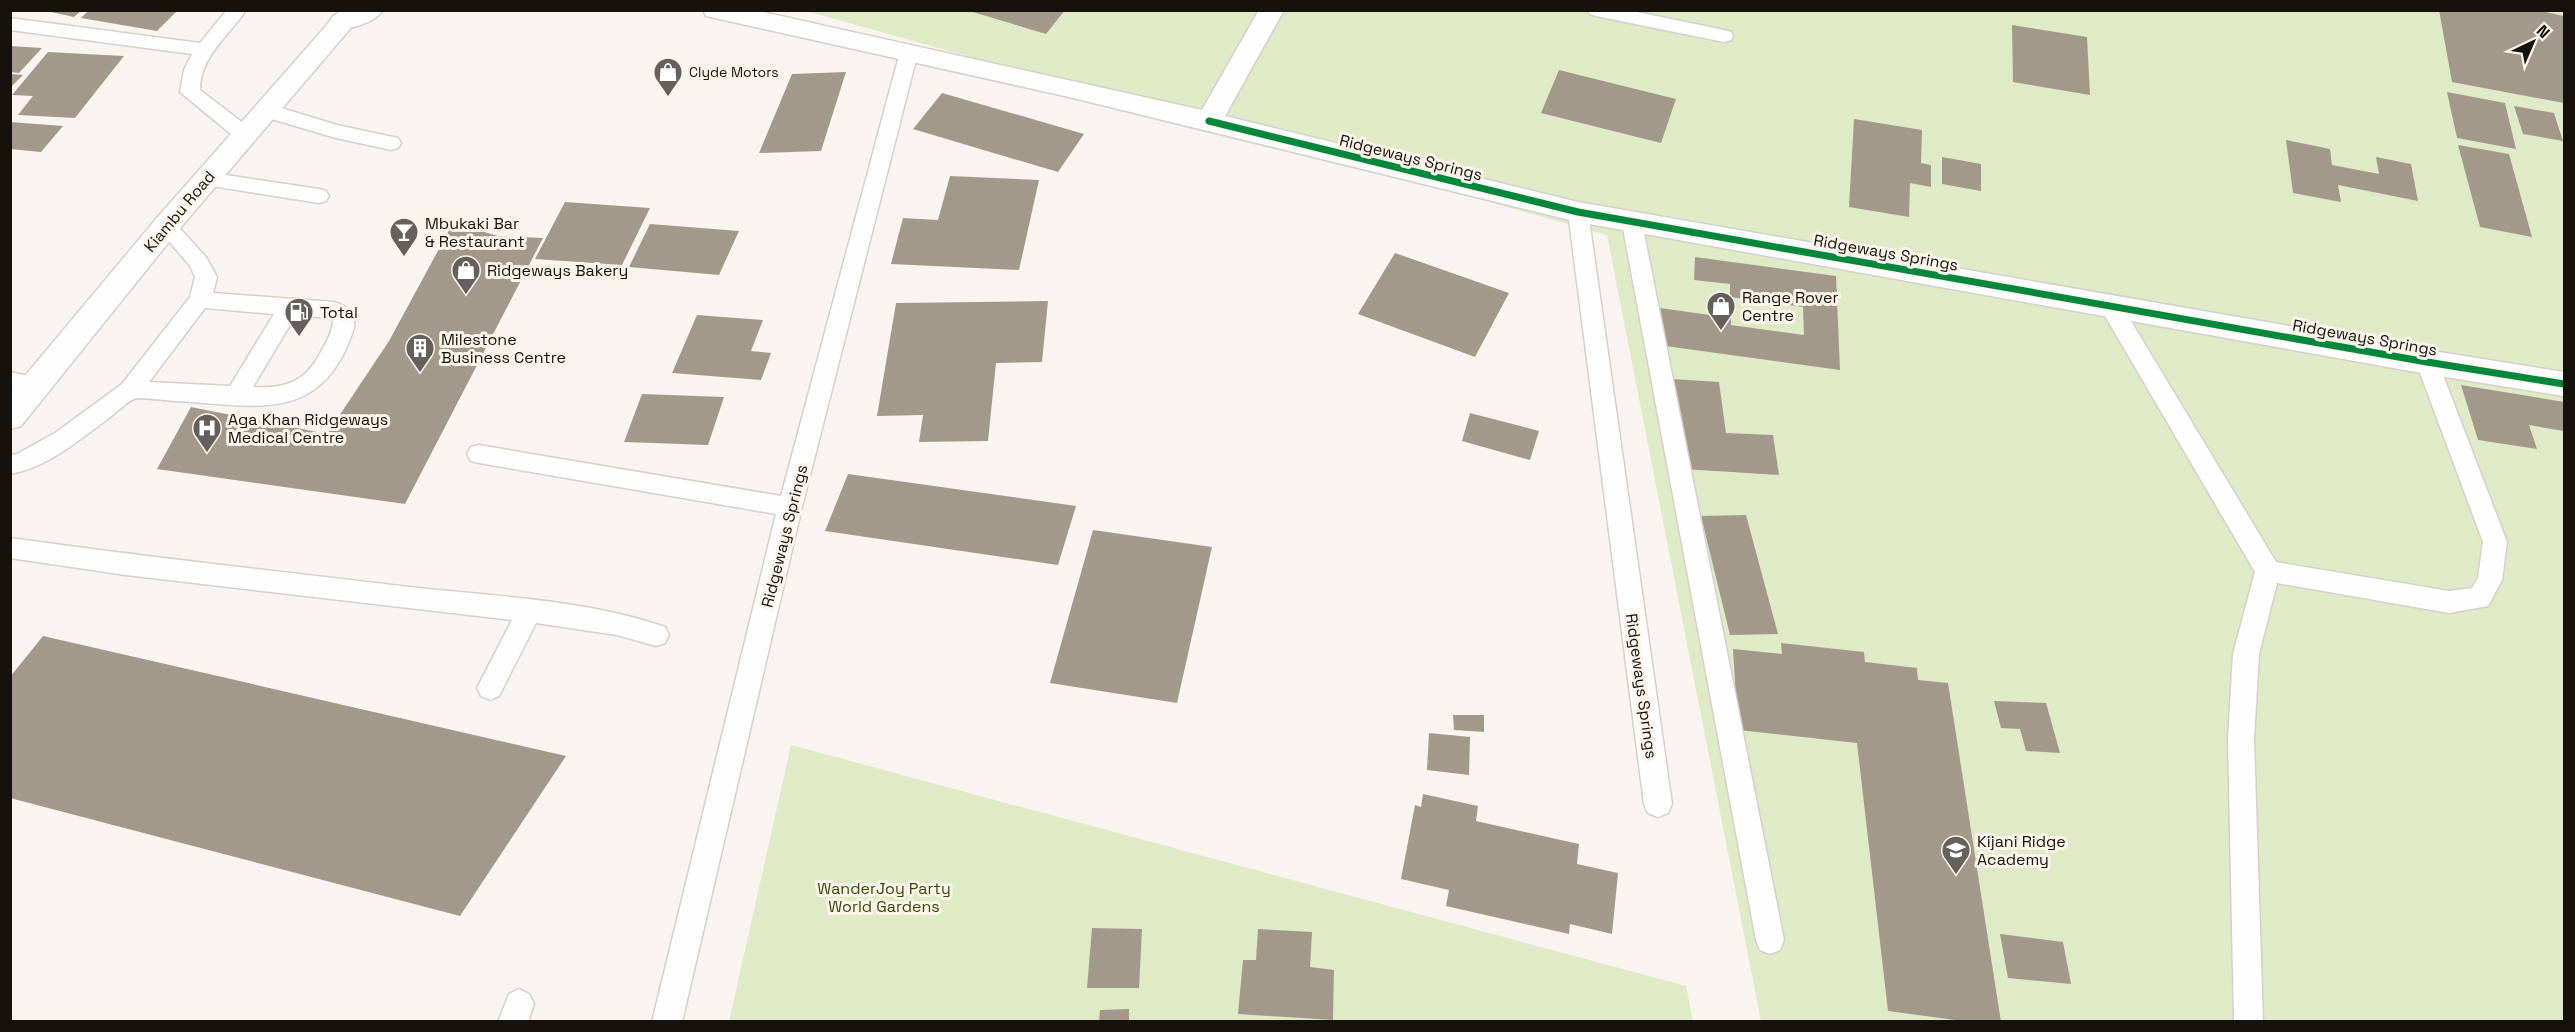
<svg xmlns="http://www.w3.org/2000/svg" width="2575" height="1032" font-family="'Space Grotesk',sans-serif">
	<rect width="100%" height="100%" fill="#f9f4ef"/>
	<path fill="#dfeac7" d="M806,11H2564V1021H1761L1607,235Z
		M791,745L1686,986L1693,1021L729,1022Z"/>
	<path fill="#a3998a" d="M42,10H82L74,17Z
		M89,10H178L157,31L81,18Z
		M966,10H1065L1046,34Z
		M2439,10H2536L2564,16V103L2452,82Z
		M2012,25L2087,37L2090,95L2013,82Z
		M10,46L42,48L19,73L10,72Z
		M48,52L124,56L75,118L18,115L33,96L12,95Z
		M1559,70L1676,99L1661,143L1541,113Z
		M846,72L821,151L759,153L792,74Z
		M10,74L23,75L10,88Z
		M2447,92L2505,103L2516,149L2457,138Z
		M942,93L1084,134L1058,172L913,129Z
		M2514,106L2554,113L2563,141L2523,134Z
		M1854,119L1922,130L1921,163L1931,165V187L1910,183L1909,217L1849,207Z
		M10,122L63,126L41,152L10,149Z
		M2286,140L2330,149L2332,165L2379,174L2376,157L2411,164L2418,201L2338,185L2341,202L2293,193Z
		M2458,145L2509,154L2532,237L2480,227Z
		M1942,157L1981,164V191L1942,184Z
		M950,176L1039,180L1019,270L891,264L903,218L938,220Z
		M565,202L650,208L622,265L535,259Z
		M453,223L498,236L543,238L405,504L157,469L191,407L327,434L389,341Z
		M650,224L739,231L719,275L629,267Z
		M1395,253L1509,293L1475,357L1358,314Z
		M1695,257L1836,276L1840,370L1658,345L1660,308L1731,318V325L1804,335L1803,307L1730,297V284L1694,280Z
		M1048,301L1042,362L996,363L988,441L919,442L923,415L877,416L896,303Z
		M697,315L763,320L751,351L771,353L761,380L672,373Z
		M1673,379L1719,382L1726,433L1773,435L1779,475L1683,469Z
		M2461,385L2564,402V431L2529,425L2537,449L2478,440Z
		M642,394L724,397L708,445L624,442Z
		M1470,413L1539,431L1530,460L1462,441Z
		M848,474L1076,506L1058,565L825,531Z
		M1746,515L1778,634L1730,635L1701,516Z
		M1093,530L1212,547L1177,703L1050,683Z
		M43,636L566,756L460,916L10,798V677Z
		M1781,643L1864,652L1865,662L1917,668L1918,680L1948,683L2001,1022H1970L1888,1011L1857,743L1738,730L1733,649L1782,654Z
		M1994,701L2046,703L2060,753L2026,751L2020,729L2001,728Z
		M1453,715H1484V732L1454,730Z
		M1429,733L1470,737L1469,775L1427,770Z
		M1423,794L1478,806L1476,821L1579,844L1577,864L1618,873L1612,934L1570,924L1569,934L1446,906L1449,890L1401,879L1415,805L1421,807Z
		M1092,928L1142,929L1139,988H1087Z
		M1258,929L1312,932L1310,967L1334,970L1333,1020L1238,1014L1243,960H1256Z
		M2000,934L2063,942L2071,984L2008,978Z
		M1129,1009V1022H1099L1100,1010Z"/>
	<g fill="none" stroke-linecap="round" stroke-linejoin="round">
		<g stroke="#d6d0cb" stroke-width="3">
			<path id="lane" d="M227,10H246C229,36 200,56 200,90L251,129L254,134L251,139L244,141L237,139L180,92L184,70L192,54L10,30V18L200,43Z
				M1587,10H1627L1724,30L1731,32L1733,36L1731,40L1724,42L1596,16L1590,14Z
				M909,46L916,48L918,52L802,507L682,1022H652L776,514L479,463L471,461L467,454L471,447L479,445L781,496L900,52L902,48Z
				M265,103L337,125L398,138L401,143L398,148L391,150L336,138L258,115L255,110L258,105Z
				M206,172L319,189L326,191L329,196L326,201L319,203L199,184L196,179L199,174Z
				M1578,205L1585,207L1588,212L1672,804L1668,813L1658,817L1648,813L1644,804L1568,212L1571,207Z
				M1632,216L1639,218L1642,223L1784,940L1780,950L1770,954L1760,950L1756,940L1622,223L1625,218Z
				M166,219L173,221L206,257L217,277L213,293L334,302C348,306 358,316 353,331C321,426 254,405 175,401C166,401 142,396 134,399C126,402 116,413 109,418C79,440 47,468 10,474V455L17,454L55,433L122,384L190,297L195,277L190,266L156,226L159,221ZM205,308L274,314L230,386L149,382ZM296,315L329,318L333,321C332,331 328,340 323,348C307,381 288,389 253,387Z
				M2109,296L2117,298L2276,562L2449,591L2472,588L2478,578L2483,542L2416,362L2419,356L2427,353L2435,356L2438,362L2507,542L2502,580L2488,606L2449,613L2277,583L2259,654L2254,739L2263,1022H2235L2234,1019L2228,739L2233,654L2255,572L2098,304L2101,298Z
				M10,372L44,379L47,385L44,391L36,394L10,390Z
				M10,538C146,557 282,572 418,588C496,596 592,601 665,627L669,635L665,643L656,646L617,635L536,623L499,696L490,700L481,696L477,688L512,620L126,575L10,558Z
				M519,989L529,994L534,1004L528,1022H498L509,994Z"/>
		</g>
		<g stroke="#d6d0cb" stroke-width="3">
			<path id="street" d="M703,10H754L1202,110L1259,10H1284L1225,116L1578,202L2427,350L2564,372V396L2427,374L1578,222L1069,97L715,18L706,16Z"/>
		</g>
		<g stroke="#d6d0cb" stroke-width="3">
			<path id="secondary" d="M347,10H383C375,23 347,31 333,28L329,22L333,16Z"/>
		</g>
		<g stroke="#d6d0cb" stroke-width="3">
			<path id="highway" d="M340,10H366L176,233L21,426L10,429V394L156,219Z"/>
		</g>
		<use href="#lane" fill="#fefdfd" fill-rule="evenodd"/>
		<use href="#street" fill="#fefdfd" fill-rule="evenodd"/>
		<use href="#secondary" fill="#fefdfd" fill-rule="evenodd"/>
		<use href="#highway" fill="#fefdfd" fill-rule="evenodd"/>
		<g stroke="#fdf5eb" stroke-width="10">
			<path id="cycleway" d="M1209,121L1578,212L2427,362L2564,384"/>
		</g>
		<use href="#cycleway" stroke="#00873e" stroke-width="7"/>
	</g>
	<defs>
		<g id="shop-pin" transform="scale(1.5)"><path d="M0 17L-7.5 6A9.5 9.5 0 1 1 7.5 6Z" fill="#65605b" stroke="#fdf5eb"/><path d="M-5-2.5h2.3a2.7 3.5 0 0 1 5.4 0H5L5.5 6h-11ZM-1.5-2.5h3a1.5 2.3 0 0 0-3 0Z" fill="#fff"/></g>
		<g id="bar-pin" transform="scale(1.5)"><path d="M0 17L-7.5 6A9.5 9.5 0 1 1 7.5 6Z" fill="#65605b" stroke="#fdf5eb"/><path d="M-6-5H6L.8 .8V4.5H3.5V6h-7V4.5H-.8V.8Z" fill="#fff"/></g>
		<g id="fuel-pin" transform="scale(1.5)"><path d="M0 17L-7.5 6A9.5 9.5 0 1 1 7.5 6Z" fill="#65605b" stroke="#fdf5eb"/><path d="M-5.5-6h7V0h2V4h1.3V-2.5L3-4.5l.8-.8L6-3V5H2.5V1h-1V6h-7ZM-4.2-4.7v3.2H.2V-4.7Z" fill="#fff"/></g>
		<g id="building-pin" transform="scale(1.5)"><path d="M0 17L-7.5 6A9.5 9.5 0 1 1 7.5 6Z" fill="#65605b" stroke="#fdf5eb"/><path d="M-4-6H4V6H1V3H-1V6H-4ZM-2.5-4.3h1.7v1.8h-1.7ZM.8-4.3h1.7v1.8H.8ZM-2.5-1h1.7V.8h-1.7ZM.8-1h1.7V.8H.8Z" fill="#fff"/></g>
		<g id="hospital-pin" transform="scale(1.5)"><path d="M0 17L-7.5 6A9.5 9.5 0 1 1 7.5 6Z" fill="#65605b" stroke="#fdf5eb"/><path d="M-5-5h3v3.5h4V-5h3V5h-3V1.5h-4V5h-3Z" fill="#fff"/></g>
		<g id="school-pin" transform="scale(1.5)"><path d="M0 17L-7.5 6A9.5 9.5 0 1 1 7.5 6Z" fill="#65605b" stroke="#fdf5eb"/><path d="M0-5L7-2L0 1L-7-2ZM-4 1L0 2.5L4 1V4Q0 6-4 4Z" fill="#fff"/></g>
	</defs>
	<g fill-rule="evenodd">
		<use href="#shop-pin" x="668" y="72"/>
		<use href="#bar-pin" x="404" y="232"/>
		<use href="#shop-pin" x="466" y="270"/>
		<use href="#shop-pin" x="1721" y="306"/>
		<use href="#fuel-pin" x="299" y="312"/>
		<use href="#building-pin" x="420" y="348"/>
		<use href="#hospital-pin" x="207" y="428"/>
		<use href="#school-pin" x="1956" y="850"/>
	</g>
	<g text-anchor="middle" stroke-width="6" stroke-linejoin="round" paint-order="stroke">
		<g font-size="14" fill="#15110b" stroke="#fdf5eb" text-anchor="start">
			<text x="689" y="77">Clyde Motors</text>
		</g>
		<g font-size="16" fill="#15110b" stroke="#fdf5eb">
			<text transform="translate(1411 157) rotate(14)" y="6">Ridgeways Springs</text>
			<text transform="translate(179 211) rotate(-50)" y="6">Kiambu Road</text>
			<text transform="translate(1886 252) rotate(10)" y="6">Ridgeways Springs</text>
			<text transform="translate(2365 337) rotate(10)" y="6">Ridgeways Springs</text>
			<text transform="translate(784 536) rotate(-76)" y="6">Ridgeways Springs</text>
			<text transform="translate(1642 686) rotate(82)" y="6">Ridgeways Springs</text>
		</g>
		<g font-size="16" fill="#15110b" stroke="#fdf5eb" text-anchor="start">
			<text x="425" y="229">Mbukaki Bar<tspan x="425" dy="18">&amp; Restaurant</tspan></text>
			<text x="487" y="276">Ridgeways Bakery</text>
			<text x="1742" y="303">Range Rover<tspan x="1742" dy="18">Centre</tspan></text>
			<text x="320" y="318">Total</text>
			<text x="441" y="345">Milestone<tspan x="441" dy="18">Business Centre</tspan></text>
			<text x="228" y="425">Aga Khan Ridgeways<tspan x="228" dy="18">Medical Centre</tspan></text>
			<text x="1977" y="847">Kijani Ridge<tspan x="1977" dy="18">Academy</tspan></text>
		</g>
		<g font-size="16" fill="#374909" stroke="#fdf5eb">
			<text x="884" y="894">WanderJoy Party<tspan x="884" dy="18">World Gardens</tspan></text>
		</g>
	</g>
	<rect width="2575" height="1032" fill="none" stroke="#15110b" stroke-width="24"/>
	<g transform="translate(2533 42) rotate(44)" stroke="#fdf5eb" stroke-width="4.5" paint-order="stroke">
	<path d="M0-4.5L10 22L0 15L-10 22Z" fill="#15110b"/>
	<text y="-9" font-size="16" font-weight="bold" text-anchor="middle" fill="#15110b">N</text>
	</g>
</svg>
